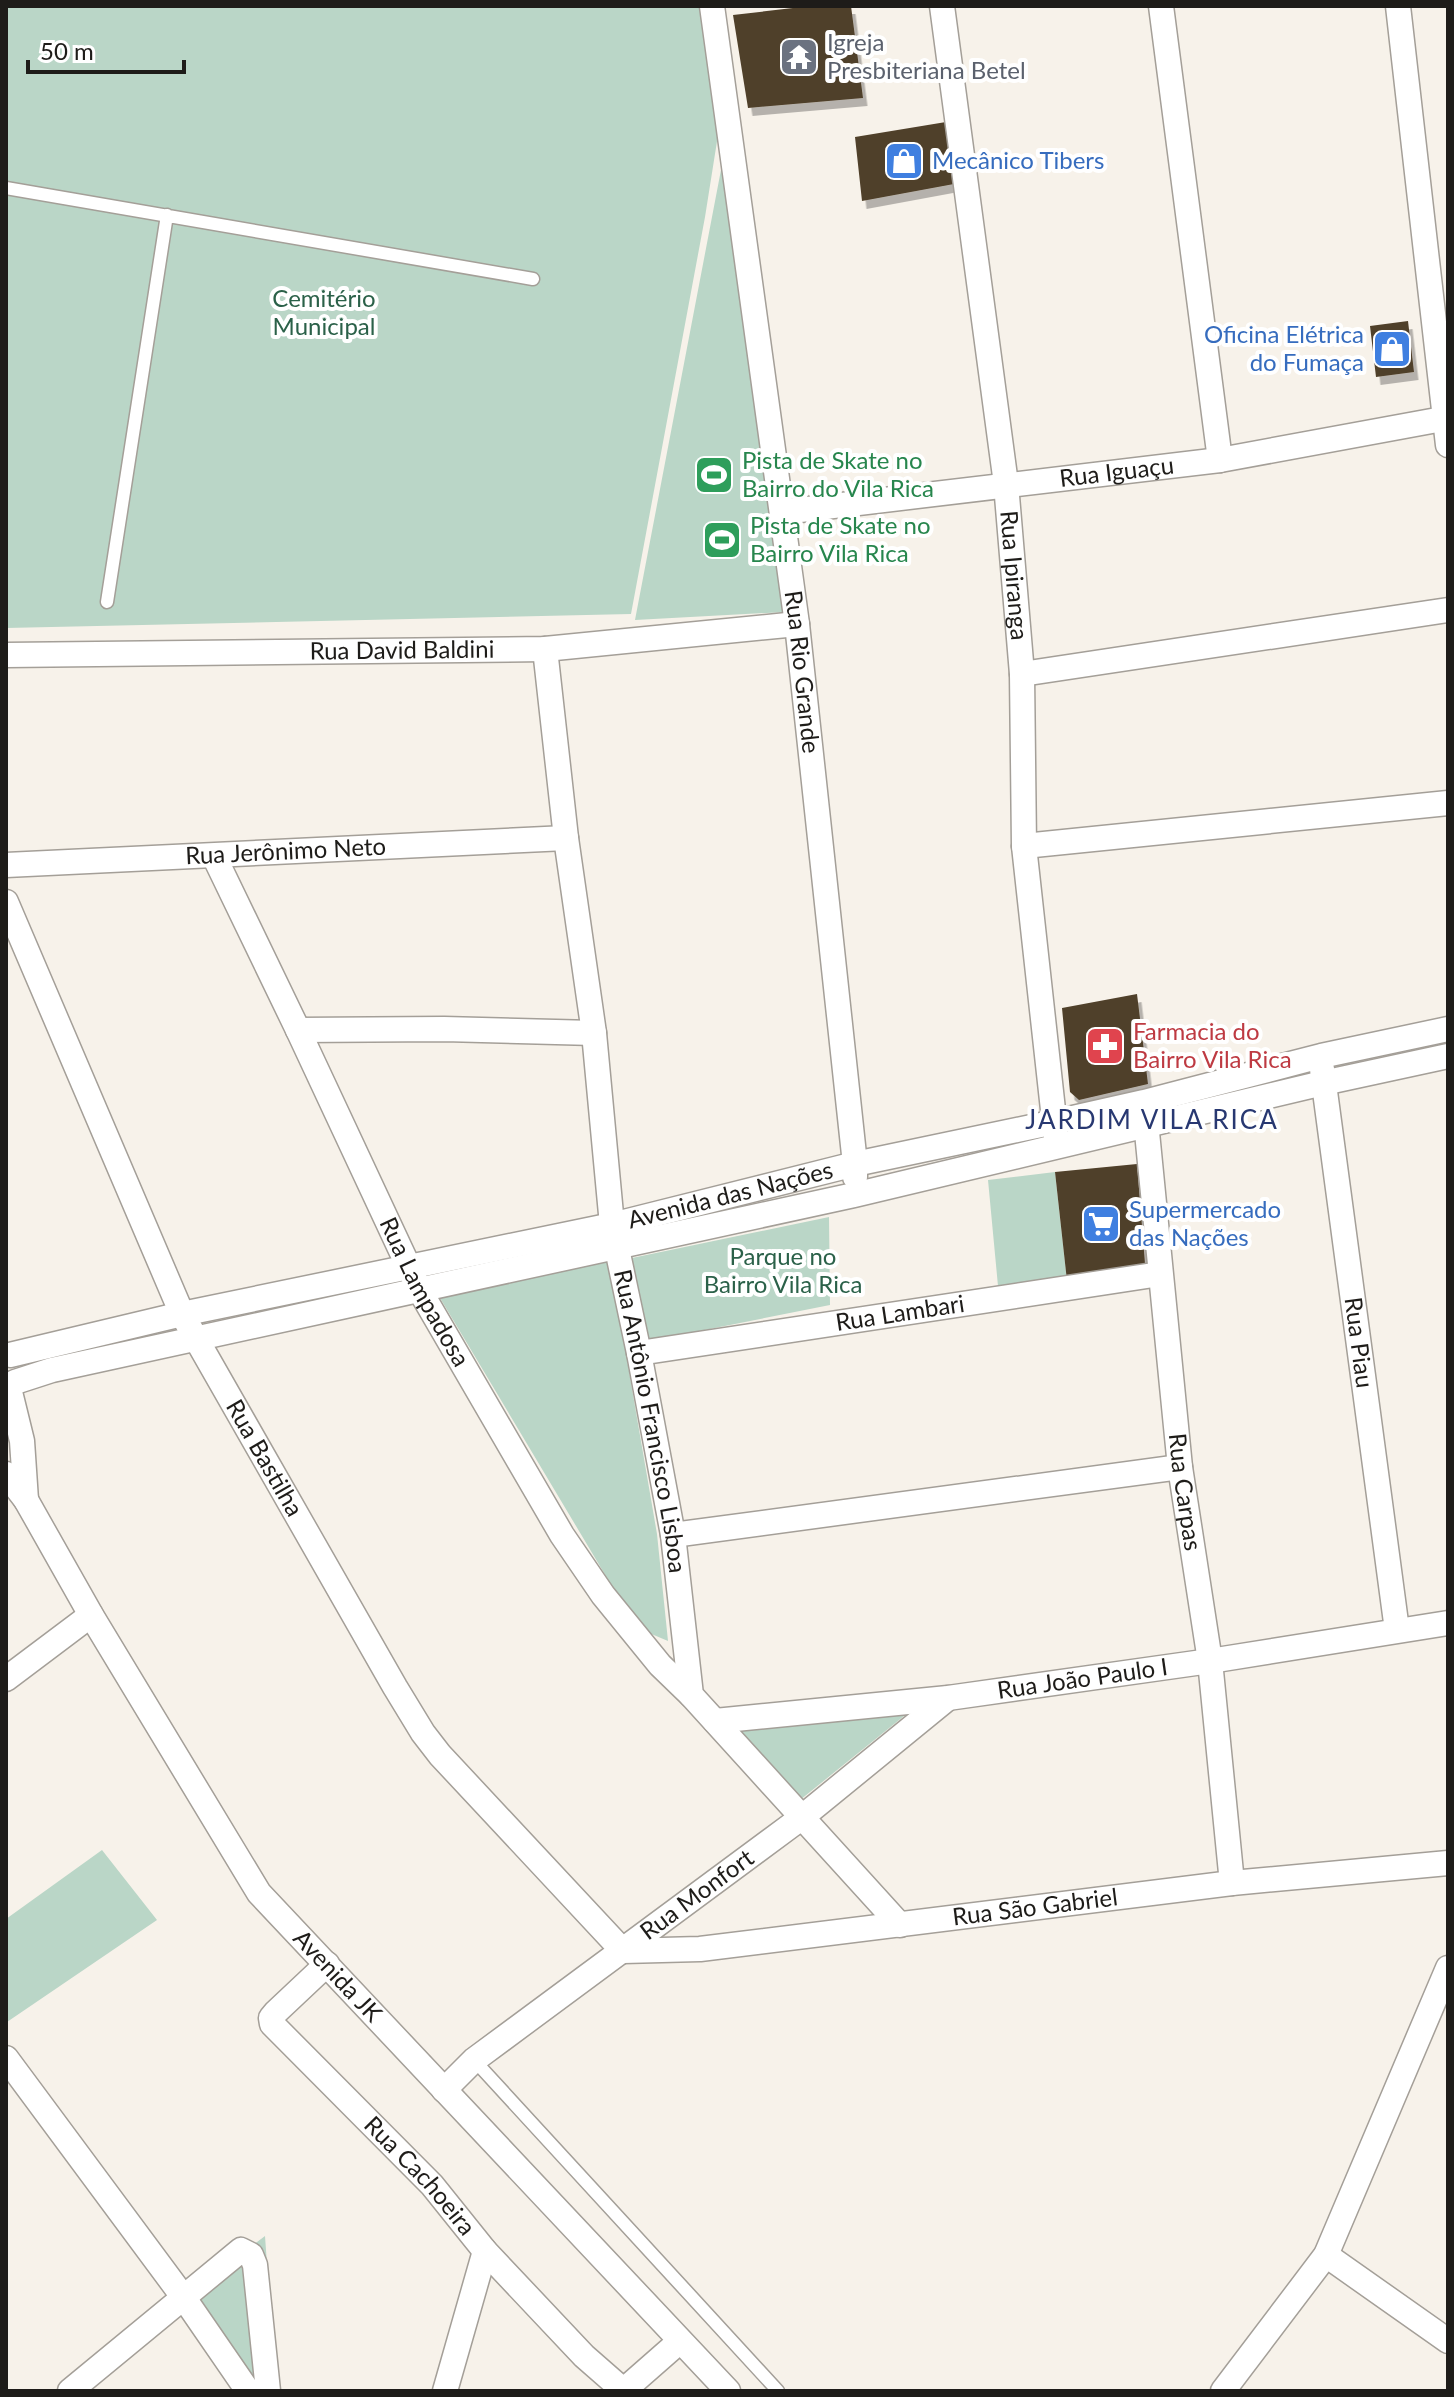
<svg xmlns="http://www.w3.org/2000/svg" width="1454" height="2397" font-family="Lato,sans-serif">
	<defs>
		<filter id="shadow"><feDropShadow dx="4.5" dy="8" stdDeviation="0" flood-color="#0004"/></filter>
	</defs>
	<rect width="100%" height="100%" fill="#f7f2ea"/>
	<path fill="#bad6c7" d="M6,6H703L718,135L705,217L631,614L6,628Z
		M729,128L785,612L635,620Z
		M1055,1172L1067,1281L998,1286L988,1180Z
		M829,1217L830,1305L649,1341L632,1258Z
		M610,1261L657,1534L668,1641L649,1633L613,1588L440,1298Z
		M909,1712L800,1800L739,1729Z
		M102,1850L157,1920L7,2022L6,1919Z
		M265,2236L276,2391H260L188,2294Z"/>
	<path fill="#50402a" filter="url(#shadow)" d="M810,6H851L863,98L748,108L733,15Z
		M946,122L954,184L862,201L855,137Z
		M1408,321L1414,372L1376,377L1370,326Z
		M1137,994L1148,1084L1079,1100L1070,1092L1062,1008Z
		M1137,1164L1146,1276L1067,1281L1055,1172Z"/>
	<g fill="none" stroke-linecap="round" stroke-linejoin="round">
		<g stroke="#a49f98" stroke-width="15">
			<path id="service" d="M6,188L533,279
				M107,602L167,215
				M474,2060L778,2391"/>
		</g>
		<g stroke="#a49f98" stroke-width="27">
			<g id="minor">
				<path id="s1" d="M712,6L797,624L855,1164V1177"/>
				<path id="s2" d="M942,6L1006,484L1022,674L1024,846L1056,1137"/>
				<path d="M1161,6L1220,460"/>
				<path d="M1398,6L1448,445"/>
				<path id="s3" d="M783,512L1220,460L1448,418"/>
				<path id="s4" d="M545,649L566,838L594,1033L612,1225L639,1353L673,1535L691,1695L900,1925"/>
				<path id="s5" d="M6,655L545,649L797,624"/>
				<path d="M1022,674L1448,610"/>
				<path d="M1024,846L1448,803"/>
				<path id="s6" d="M214,856L298,1030L419,1289L562,1535L603,1595L660,1665L691,1695"/>
				<path id="s7" d="M6,865L566,838"/>
				<path id="s8" d="M6,902L182,1314L395,1687L423,1733L440,1755L623,1951L700,1949L1232,1883L1448,1863"/>
				<path d="M298,1030L444,1029L594,1033"/>
				<path id="s9" d="M1322,1069L1397,1630"/>
				<path id="s10" d="M1145,1112L1180,1467L1210,1661L1232,1883"/>
				<path id="s11" d="M639,1353L1160,1274"/>
				<path id="s12" d="M10,1355L182,1314L612,1225L855,1164L1055,1122L1144,1102L1321,1056L1448,1029"/>
				<path d="M15,1382L52,1370L854,1195L1323,1083L1448,1056"/>
				<path d="M10,1392L22,1441L26,1500"/>
				<path id="s13" d="M6,1474L26,1500L91,1615L259,1893L728,2391"/>
				<path d="M673,1535L1180,1467"/>
				<path d="M6,1679L91,1615"/>
				<path id="s14" d="M715,1721L948,1698L1210,1661L1448,1623"/>
				<path id="s15" d="M327,1964L276,2012L271,2018L272,2024L432,2185L485,2251L584,2356L624,2391"/>
				<path d="M6,2058L184,2298L248,2391"/>
				<path id="s16" d="M444,2090L474,2060L801,1818L948,1698"/>
				<path d="M1326,2255L1448,2341"/>
				<path d="M70,2391L241,2250L251,2255L255,2265L268,2391"/>
				<path d="M445,2391L485,2251"/>
				<path d="M623,2391L680,2341"/>
				<path d="M1223,2391L1326,2255L1448,1968"/>
			</g>
		</g>
		<use href="#service" stroke="#fff" stroke-width="12"/>
		<use href="#minor" stroke="#fff" stroke-width="24"/>
	</g>
	<defs>
		<g id="temple-square" transform="scale(2)"><rect x="-9" y="-9" width="18" height="18" rx="4" fill="#6b7280" stroke="#fff"/><path d="M0-6L5-2H3V0L6.5 2.5H4V6H1.5V3h-3V6H-4V2.5H-6.5L-3 0V-2H-5Z" fill="#fff"/></g>
		<g id="shop-square" transform="scale(2)"><rect x="-9" y="-9" width="18" height="18" rx="4" fill="#3f7fe0" stroke="#fff"/><path d="M-5-2.5h2.3a2.7 3.5 0 0 1 5.4 0H5L5.5 6h-11ZM-1.5-2.5h3a1.5 2.3 0 0 0-3 0Z" fill="#fff"/></g>
		<g id="stadium-square" transform="scale(2)"><rect x="-9" y="-9" width="18" height="18" rx="4" fill="#2e9e5b" stroke="#fff"/><path d="M0-5a6.5 5 0 1 0 0 10a6.5 5 0 1 0 0-10ZM-3.5-1.8h7v3.6h-7Z" fill="#fff"/></g>
		<g id="pharmacy-square" transform="scale(2)"><rect x="-9" y="-9" width="18" height="18" rx="4" fill="#e0444e" stroke="#fff"/><path d="M-2-6h4v4h4v4h-4v4h-4v-4h-4v-4h4Z" fill="#fff"/></g>
		<g id="supermarket-square" transform="scale(2)"><rect x="-9" y="-9" width="18" height="18" rx="4" fill="#3f7fe0" stroke="#fff"/><path d="M-6-5.5h2.5l.6 2H6L4.5 2H-2.5L-4.4-4H-6ZM-1.5 3.2a1.3 1.3 0 1 0 .1 0ZM3 3.2a1.3 1.3 0 1 0 .1 0Z" fill="#fff"/></g>
	</defs>
	<g fill-rule="evenodd">
		<use href="#temple-square" x="799" y="57"/>
		<use href="#shop-square" x="904" y="161"/>
		<use href="#shop-square" x="1392" y="349"/>
		<use href="#stadium-square" x="714" y="475"/>
		<use href="#stadium-square" x="722" y="540"/>
		<use href="#pharmacy-square" x="1105" y="1046"/>
		<use href="#supermarket-square" x="1101" y="1224"/>
	</g>
	<g text-anchor="middle" stroke-width="8" stroke-linejoin="round" paint-order="stroke">
		<g font-size="24" fill="#5b616d" stroke="#fff" text-anchor="start">
			<text x="827" y="51">Igreja<tspan x="827" dy="28">Presbiteriana Betel</tspan></text>
		</g>
		<g font-size="24" fill="#366cbe" stroke="#fff" text-anchor="start">
			<text x="932" y="169">Mecânico Tibers</text>
			<text x="1364" y="343" text-anchor="end">Oficina Elétrica<tspan x="1364" dy="28">do Fumaça</tspan></text>
			<text x="1129" y="1218">Supermercado<tspan x="1129" dy="28">das Nações</tspan></text>
		</g>
		<g font-size="24" fill="#2b6149" stroke="#fff">
			<text x="324" y="307">Cemitério<tspan x="324" dy="28">Municipal</tspan></text>
			<text x="783" y="1265">Parque no<tspan x="783" dy="28">Bairro Vila Rica</tspan></text>
		</g>
		<g font-size="24" fill="#27864d" stroke="#fff" text-anchor="start">
			<text x="742" y="469">Pista de Skate no<tspan x="742" dy="28">Bairro do Vila Rica</tspan></text>
			<text x="750" y="534">Pista de Skate no<tspan x="750" dy="28">Bairro Vila Rica</tspan></text>
		</g>
		<g font-size="24" fill="#1e1c19" stroke="#fff">
			<text dy="8" stroke="none"><textPath href="#s3" startOffset="336">Rua Iguaçu</textPath></text>
			<text dy="8" stroke="none"><textPath href="#s2" startOffset="574">Rua Ipiranga</textPath></text>
			<text dy="8" stroke="none"><textPath href="#s5" startOffset="396">Rua David Baldini</textPath></text>
			<text dy="8" stroke="none"><textPath href="#s1" startOffset="672">Rua Rio Grande</textPath></text>
			<text dy="8" stroke="none"><textPath href="#s7" startOffset="280">Rua Jerônimo Neto</textPath></text>
			<text dy="8" stroke="none"><textPath href="#s12" startOffset="738">Avenida das Nações</textPath></text>
			<text dy="8" stroke="none"><textPath href="#s6" startOffset="484">Rua Lampadosa</textPath></text>
			<text dy="8" stroke="none"><textPath href="#s11" startOffset="264">Rua Lambari</textPath></text>
			<text dy="8" stroke="none"><textPath href="#s9" startOffset="276">Rua Piau</textPath></text>
			<text dy="8" stroke="none"><textPath href="#s4" startOffset="780">Rua Antônio Francisco Lisboa</textPath></text>
			<text dy="8" stroke="none"><textPath href="#s8" startOffset="614">Rua Bastilha</textPath></text>
			<text dy="8" stroke="none"><textPath href="#s10" startOffset="382">Rua Carpas</textPath></text>
			<text dy="8" stroke="none"><textPath href="#s14" startOffset="370">Rua João Paulo I</textPath></text>
			<text dy="8" stroke="none"><textPath href="#s16" startOffset="320">Rua Monfort</textPath></text>
			<text dy="8" stroke="none"><textPath href="#s8" startOffset="1642">Rua São Gabriel</textPath></text>
			<text dy="8" stroke="none"><textPath href="#s13" startOffset="604">Avenida JK</textPath></text>
			<text dy="8" stroke="none"><textPath href="#s15" startOffset="296">Rua Cachoeira</textPath></text>
		</g>
		<g font-size="24" fill="#be3a42" stroke="#fff" text-anchor="start">
			<text x="1133" y="1040">Farmacia do<tspan x="1133" dy="28">Bairro Vila Rica</tspan></text>
		</g>
		<g font-size="26" letter-spacing="2" fill="#283871" stroke="#fff">
			<text x="1152" y="1129">JARDIM VILA RICA</text>
		</g>
	</g>
	<rect width="1454" height="2397" fill="none" stroke="#1e1c19" stroke-width="16"/>
	<path d="M28 60v12h156v-12" fill="none" stroke="#1e1c19" stroke-width="4"/>
	<text x="40" y="60" font-size="24" fill="#1e1c19" stroke="#ffffff" stroke-width="6" paint-order="stroke">50 m</text>
</svg>
